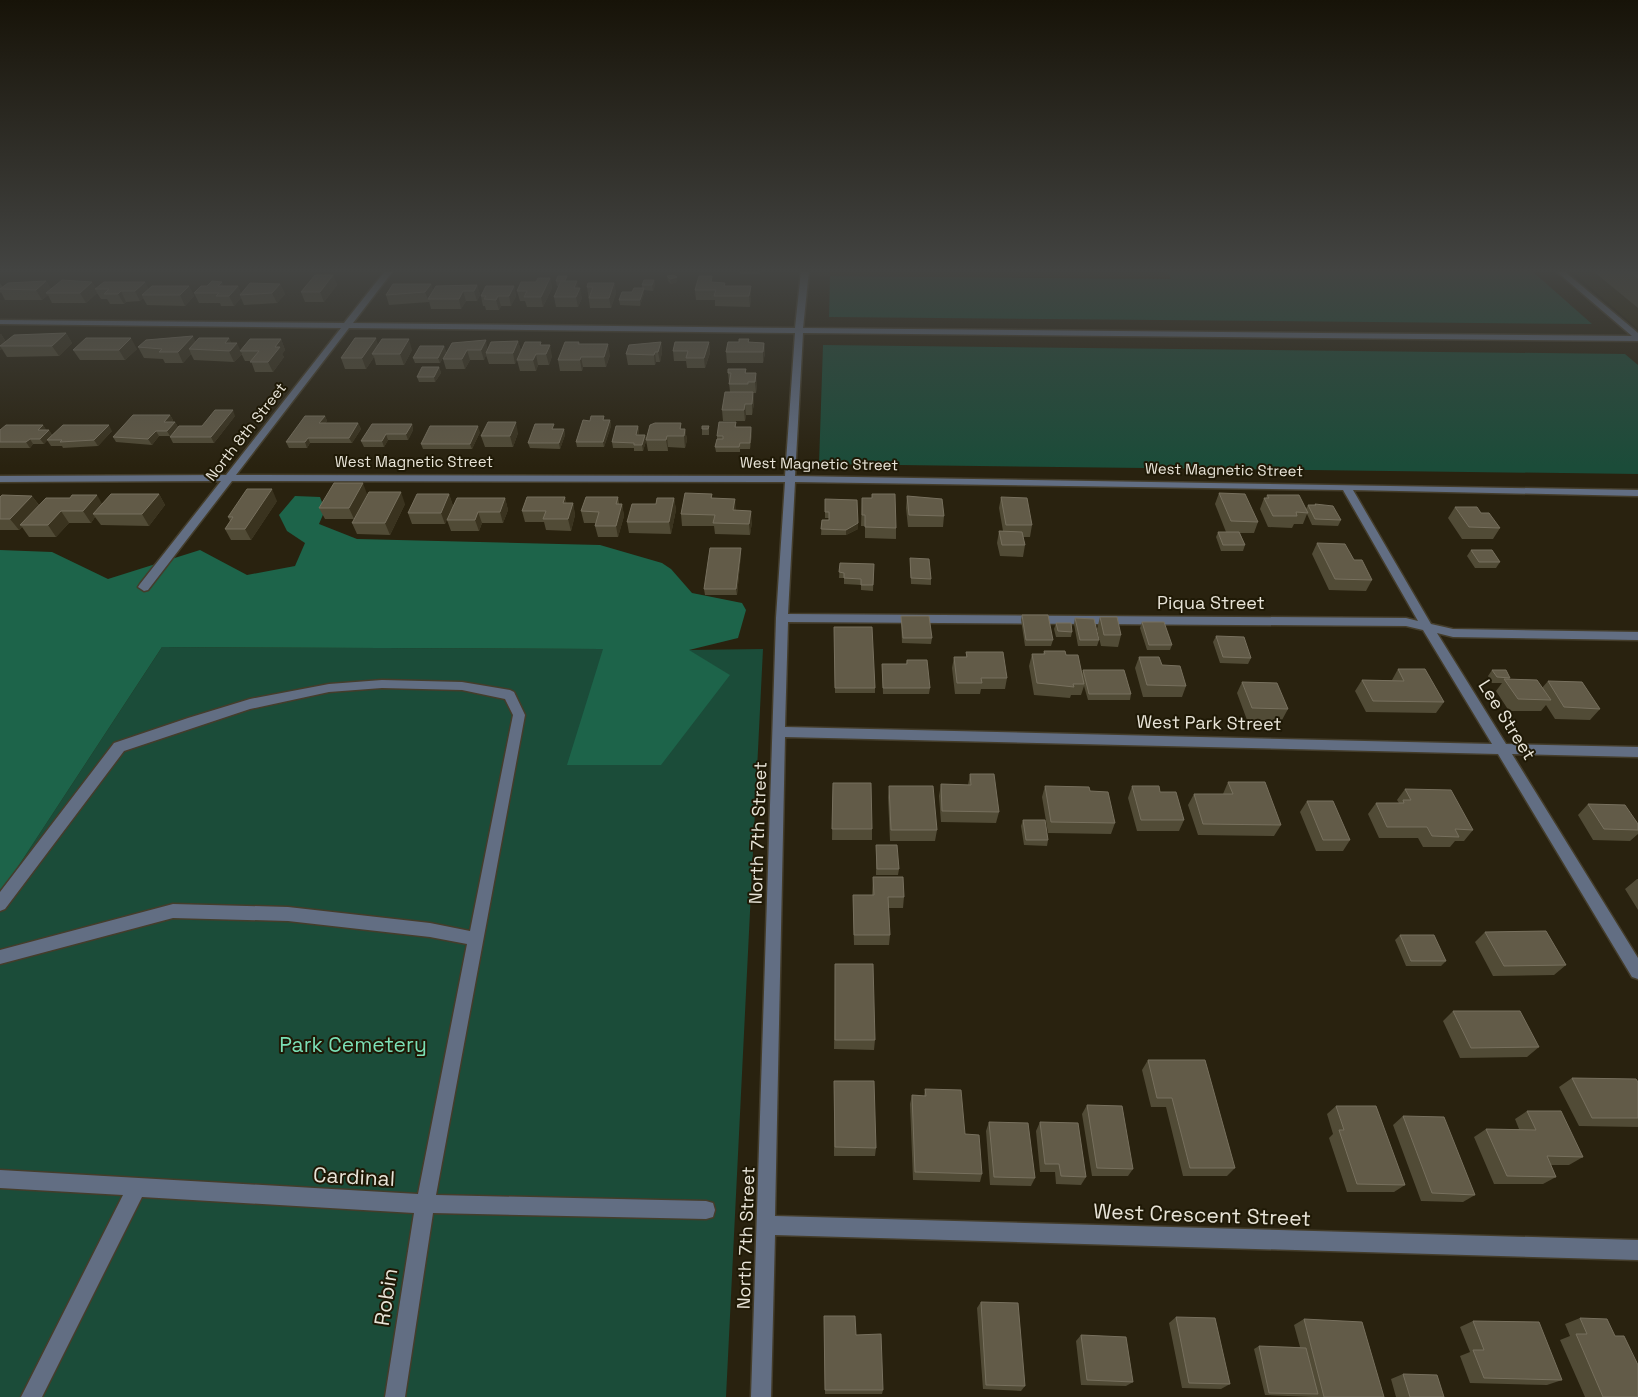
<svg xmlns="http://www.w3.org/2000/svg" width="1638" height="1397" font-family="'Space Grotesk',sans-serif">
	<rect width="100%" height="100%" fill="#29220f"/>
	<path fill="#322a0f" d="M818,271H1167L1171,279L818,276Z
		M1572,271H1638V329Z"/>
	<path fill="#1b4c39" d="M1167,271H1532L1592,324L829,317L830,276L1171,279Z
		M823,345L1625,354L1638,365V474L819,464Z
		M162,647L604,649L568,765L729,675L688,650L763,649L726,1397H0V894Z"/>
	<path fill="#1d644a" d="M295,496L320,497L325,510L319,524L357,539L600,545L662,563L671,569L692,593L742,603L746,610L738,638L689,650L730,675L661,765H567L603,649L162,647L0,894V550L52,552L108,579L200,550L247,575L295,566L305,543L287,531L279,515Z"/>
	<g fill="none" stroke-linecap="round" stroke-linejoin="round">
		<g stroke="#443d2b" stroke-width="3">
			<path id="minor" d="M385,271H393L353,323L795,328L801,271H809L803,328L1632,336L1556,271H1564L1638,333V341L803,333L795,476L1638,490V496L1353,490L1431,624L1453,629L1638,632V640L1453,637L1437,633L1506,744L1638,747V757L1512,754L1638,958V979L1632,977L1498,754L785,737L775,1216L1638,1240V1260L775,1235L771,1397H751L776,618L785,482L232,481L148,590L144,591L138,587L140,584L221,481L0,482V476L226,475L341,328L0,324V320L344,323ZM349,328L795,333L785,476L236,475ZM795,482L1343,490L1418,621L1406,618L788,614ZM788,622L1406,626L1423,630L1492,744L785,727Z
				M382,680L462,682L510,690L514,692L525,715L436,1195L706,1201L713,1203L715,1210L713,1217L706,1219L433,1213L405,1397H385L414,1213L142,1197L42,1397H21L123,1195L0,1188V1170L418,1194L467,944L430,937L288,921L173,918L0,964V950L173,904L288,907L430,923L470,931L513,715L505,699L462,690L382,688L329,692L250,709L124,751L5,909L0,911V892L114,743L188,718L250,699L329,684Z"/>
		</g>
		<use href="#minor" fill="#626e83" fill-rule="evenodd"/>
	</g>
	<path fill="#514b36" d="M419,271H440L439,272Z
		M740,271H760V274H740Z
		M1593,271H1638V308Z
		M333,275L337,285L324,302H305L301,292Z
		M667,276L677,277V282L671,284L668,281Z
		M550,278L552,288L543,307H527L525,301H520L517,291L536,282Z
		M654,280L655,285L653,291L644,290V293L640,306L620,305L619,300L632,292L642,288V285Z
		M46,281L51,289L92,282L96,289L145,282L148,289L189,286L194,296L185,306L147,305L143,298L140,301L126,302L124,304H110L107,299H101L97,293L86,303H52L48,295L42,300H5L1,292L0,293V283L3,287Z
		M556,281H568L578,288L582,298L578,307H556L554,297L559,286H557Z
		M713,282L725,286H751V297L750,307L715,306V300H696L695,290Z
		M614,283L616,293L611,308H590L587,287Z
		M280,284L285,294L277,303L244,305L241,298L234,306H221L220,303H199L194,293L224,286H238L241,294Z
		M431,284L433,291L477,285L480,295L477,301H466L461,309H431L429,301V302L389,305L386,295Z
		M514,286L516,296L511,306H501L499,310H486L485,306H483L481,296Z
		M66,333L72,343L59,356L7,357L2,349L0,350L1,334L6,342Z
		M229,338L231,343L242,354L234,362L194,360L191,354L183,363H165L163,359L144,358L138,347Z
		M281,339L285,350L282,354L284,357L273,372H255L251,361H245L240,351Z
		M749,339V342L764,343L765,353L763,363H727L726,352L739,342Z
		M518,341L521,351L515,364H489L486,355L484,360H470L465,369H446L443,359L452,343L488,349Z
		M579,342L580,344L610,355L606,367H583L582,371H560L558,360Z
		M661,342L662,352L660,362H656L655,365H628L626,354Z
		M709,342L710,353L705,368H687L686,361H674L673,351Z
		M378,345L412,350L404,365H376L374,357L366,369H345L341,358Z
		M542,345L552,356L549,365H538L536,371H520L517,360Z
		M444,346L446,352L440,363H415L413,358Z
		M137,349L125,360H80L73,350Z
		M439,367L441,373L435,382H419L417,377Z
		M739,369H746V373L757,384L756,393H753L754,403L752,415H746L745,421H723L722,410L730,392L728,373Z
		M170,415L173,420L172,422H175L178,427L170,436H159L152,445L116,442L113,437Z
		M235,416L214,443H173L170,437Z
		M325,416L327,421L325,423H358L361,429L352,443H310L307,448H289L286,442Z
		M605,420H610L611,426L604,447H577L576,442Z
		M736,422V427H751L752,433L750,449H740V452H716L715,447L717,439V436Z
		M681,423V429H685L687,440L685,448L668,447V451H648L646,440Z
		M412,424L413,430L408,440H388L384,447H364L361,441Z
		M43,425L46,430H49L52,435L112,431L98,446L63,448L62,446H51L47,440L44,444H33L30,448H0V430Z
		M638,426L639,432L638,435H645L646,441L643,451H634V448H613L612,442Z
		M709,426V435H702V429Z
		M555,429H564L565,435L560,449L530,448L528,443Z
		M480,432L472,449H423L421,444Z
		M518,433L513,447H485L481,436Z
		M1219,493L1258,522L1254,533H1240L1245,545L1243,551H1221L1216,537L1218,532H1226L1215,504Z
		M159,494L165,505L149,526L101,525L95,517L91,523H69L56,537H29L22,527L19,530H0V497L32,496L39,505L102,503Z
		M367,494L354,519H325L319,508Z
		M449,494L453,506L445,524H412L408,513Z
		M712,494V498L735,510L752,522L750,535L715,534L714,526H682L681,514Z
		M1267,495L1306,509L1308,505H1314L1315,504L1341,520L1338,526L1312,525L1307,514L1303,524H1294L1292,528L1268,527L1260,509L1264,498H1266Z
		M907,496L944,516L943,527H908L906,508Z
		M565,497L566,503H573L575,515L571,531L546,530L544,522H525L522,511Z
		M618,497L619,504H622L624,516L618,537H598L595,526L596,523H584L581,511Z
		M1001,497L1032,525L1030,537H1023L1025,545L1023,557L1000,556L997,543L999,531H1003L999,508Z
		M505,498L508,510L503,523H482L479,531H451L447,520Z
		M674,498L676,510L671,534L629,533L627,522L656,504Z
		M862,498L896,528V539L865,538V526H861Z
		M825,499L858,529L846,535H821L822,520H829V518H825Z
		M277,501L251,540H231L225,529L230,521L228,517Z
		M405,504L390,535L357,534L352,523Z
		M1455,507L1481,513L1500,528L1493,539H1462L1448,518Z
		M1317,543L1354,560L1372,580L1366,591L1329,590L1312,554Z
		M741,548V554L737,595H705L704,589Z
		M1471,550L1500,562L1496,568H1475L1467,556Z
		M910,558L931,579V585L911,584L910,564Z
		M840,563L874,564L873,591L861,590V585L844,584V578H839Z
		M1022,615L1053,640L1051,646H1025L1021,620Z
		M901,616L932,638L931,644L902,643L901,622Z
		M1100,617L1121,635L1118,647L1101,646L1097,629Z
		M1075,618L1099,640L1097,646H1078L1074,624Z
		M1142,622L1172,645L1170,650H1147L1140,628Z
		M1056,623L1072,632L1071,637H1056L1054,629Z
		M834,627L875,688V693H835Z
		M1216,636L1251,658L1248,664L1220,663L1213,642Z
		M1044,651L1066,655L1082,674L1083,670L1131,694L1130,700H1088L1084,686L1081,695H1071L1070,698L1034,695L1029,666L1032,654H1043Z
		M966,652L1007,678L1005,689H981L980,694H955L952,668L954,657H966Z
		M1139,657L1162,665L1186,686L1182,697H1143L1135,668Z
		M907,660L930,688L929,694H883L882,664H906Z
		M1398,669L1444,702L1436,713L1366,712L1355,691L1362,680H1392Z
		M1492,670L1510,678L1509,679L1542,688L1548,681L1600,709L1590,720L1555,719L1546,705L1541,711H1509L1496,691L1502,683H1492L1488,676Z
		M1242,682L1288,709L1282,720H1247L1237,693Z
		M970,774L999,812L996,823L941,822L939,796L941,784L968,785Z
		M1228,782L1281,825L1274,836L1198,835L1188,805L1194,794H1223Z
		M833,783L872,829V840H832Z
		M889,786L937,830L935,841H890L888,797Z
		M1045,786L1090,791L1115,823L1111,834L1048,833L1042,797Z
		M1132,786L1160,792L1184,820L1179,831H1137L1128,798Z
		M1405,789L1473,830L1464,841H1455L1450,847H1423L1418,838H1379L1368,814L1376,803H1399L1397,800Z
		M1307,801L1350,840L1343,851H1316L1300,812Z
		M1588,804L1638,824V834L1630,841L1593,840L1578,815Z
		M1023,820L1048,840L1047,846L1024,845L1021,826Z
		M876,845L899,869L898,875H876Z
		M873,877L904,897L903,908H889L890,935L889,945H854L853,906V895H872Z
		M1637,879H1638V910L1625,889Z
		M1485,932L1566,965L1554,975L1493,976L1475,942Z
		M1400,935L1446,961L1441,966H1406L1395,940Z
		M835,964L875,1040L874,1050L834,1049Z
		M1453,1011L1539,1047L1527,1057L1460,1058L1443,1021Z
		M1148,1060L1235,1168L1227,1176H1183L1166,1107H1151L1142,1070Z
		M1572,1078L1638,1082V1127L1579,1126L1559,1087Z
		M925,1089L965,1134L982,1174L980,1182L913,1180L910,1104L912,1095L924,1096Z
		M834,1090L876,1148L875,1156H834Z
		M1087,1105L1133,1169L1128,1176H1092L1082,1114Z
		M1336,1106L1405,1185L1394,1192H1347L1329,1138L1333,1134L1327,1114Z
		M1527,1111L1583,1157L1569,1165H1551L1556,1177L1543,1184H1494L1474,1137L1486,1129H1519L1515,1119Z
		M1403,1116L1475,1195L1463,1202L1421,1201L1393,1125Z
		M989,1122L1035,1178L1031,1186L990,1185L986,1131Z
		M1040,1122L1086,1177L1081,1185L1056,1184L1055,1172H1040L1036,1131Z
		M981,1302L1025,1386L1021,1391L983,1389L977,1308Z
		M824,1316L856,1335L883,1390L882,1394H825Z
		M1176,1317L1230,1384L1221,1389L1182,1388L1169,1323Z
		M1580,1318L1615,1336L1638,1397H1585L1560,1340L1570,1336L1565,1324Z
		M1304,1319L1384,1397H1312L1265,1395L1254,1349L1259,1346L1300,1347L1294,1325Z
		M1473,1321L1562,1380L1547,1385L1470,1383L1460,1356L1470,1352L1460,1327Z
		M1081,1335L1133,1382L1126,1386L1081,1385L1076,1341Z
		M1403,1374L1444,1397H1396L1391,1379Z"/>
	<path fill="#3a331f" d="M333,275L337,285L324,302L320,292Z
		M677,277V282L671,284L670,279Z
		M550,278L552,288L543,307L541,297Z
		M654,280L655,285L653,291L652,285Z
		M46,281L52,291L46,293L48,295L42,300L36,290Z
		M577,281L579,291L576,298L574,288Z
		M92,282L97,289H95L97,293L86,303L80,293Z
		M145,282L150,292L142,295L143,298L140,301L135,291Z
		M222,282L226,292L222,296L218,286Z
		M614,283L616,293L611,308L609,298Z
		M280,284L285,294L277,303L272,293Z
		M431,284L434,294L428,299L429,302L425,292Z
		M477,285L480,295L477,301L474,291Z
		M189,286L194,296L185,306L180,295Z
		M238,286L242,295H240L241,298L234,306L229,296Z
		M514,286L516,296L511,306L509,296Z
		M751,286V297L750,307L749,296Z
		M580,288L582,298L578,307L576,297Z
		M644,288V293L640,306V300Z
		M121,291L126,302L124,304L118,294Z
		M463,291L466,301L461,309L459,299Z
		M498,296L501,306L499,310L496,300Z
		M66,333L72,343L59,356L52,346Z
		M0,334H1L7,344L0,346L2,349L0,350Z
		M193,336L198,347L189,349L191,354L183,363L178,352Z
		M131,338L137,349L125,360L119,350Z
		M229,338L233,347L237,343L242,354L234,362L225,343Z
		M376,338L379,348L372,354L374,357L366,369L362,358Z
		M281,339L285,350L282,354L284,357L273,372L268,362L275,347Z
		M409,339L412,350L404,365L400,354Z
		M486,340L488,351L486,353V355L484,360L481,350Z
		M518,341L521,351L515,364L513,353Z
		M661,342L662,352L660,362L658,352Z
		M709,342L710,353L705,368L704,358Z
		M764,343L765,353L763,363V352Z
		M608,344L610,355L606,367L604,357Z
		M550,345L552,356L549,365L546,354Z
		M444,346L446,352L440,363L438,358Z
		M467,350L470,360L465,369L462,359Z
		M655,352L656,362L655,365L654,355Z
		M536,354L538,365L536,371L533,360Z
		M581,357L583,367L582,371L580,360Z
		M439,367L441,373L435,382L434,377Z
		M756,373L757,384L756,393L755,382Z
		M753,392L754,403L752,415V404Z
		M745,404L746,415L745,421L744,410Z
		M233,410L235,416L214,443L211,437Z
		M170,415L173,420L167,427L164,422Z
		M325,416L327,421L322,429L319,423Z
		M610,420L611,426L604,447L603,442Z
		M175,422L178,427L170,436L167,431Z
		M516,422L518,433L513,447L510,436Z
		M358,423L361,429L352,443L349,438Z
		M412,424L413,430L408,440L406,434Z
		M43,425L47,431L38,430Z
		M109,425L112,431L98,446L94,440Z
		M478,426L480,432L472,449L470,444Z
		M638,426L639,432L637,441L636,435Z
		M751,427L752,433L750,449V443Z
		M564,429L565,435L560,449L559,443Z
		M685,429L687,440L685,448L684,436Z
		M49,430L52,436L44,444L40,439Z
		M156,431L159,436L152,445L148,439Z
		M386,434L388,440L384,447L382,441Z
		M645,435L646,441L643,451L642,445Z
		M667,436L668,447V451L666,440Z
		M308,438L310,443L307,448L305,442Z
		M30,439L33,444L30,448L26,442Z
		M363,483L367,494L354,519L349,508Z
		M272,489L277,501L251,540L245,529Z
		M401,492L405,504L390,535L385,523Z
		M159,494L165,505L149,526L142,514Z
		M449,494L453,506L445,524L441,513Z
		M97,495L104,507L93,514L95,517L91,523L83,511Z
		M32,496L40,507L20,525L22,527L19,530L10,519Z
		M565,497L568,508L563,503Z
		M505,498L508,510L503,523L500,512Z
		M674,498L676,510L671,534L669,522Z
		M735,499L736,510L734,522L733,510Z
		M573,503L575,515L571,531L568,519Z
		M622,504L624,516L618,537L616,526Z
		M61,511L69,523L56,537L48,525Z
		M751,511L752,522L750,535L749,524Z
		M478,512L482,523L479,531L475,520Z
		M858,523V529L846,535V530Z
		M741,548V554L737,595L736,589Z"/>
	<path fill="#625b48" stroke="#77705e" d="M1629,271H1638V278Z
		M315,275H333L320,292H301Z
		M673,275L677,277L670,279L667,276Z
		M558,276H567L565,281H556Z
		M699,276H712L711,282L725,283L724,286H751L749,296H714L716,290H695Z
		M538,278H550L541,297H524L527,291H517L521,282H536Z
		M62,280L92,282L80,293H46Z
		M644,280H654L652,285H642Z
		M46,281L36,290L0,289L8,283Z
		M212,281L222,282L218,286H238L229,296H216L219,293H194L201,286H207Z
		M561,281H577L574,288H580L576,297H554Z
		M104,282H145L135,291H121L118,294H104L109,289H95Z
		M250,283L280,284L272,293L240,295Z
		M588,283H614L609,298H589L593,287H587Z
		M393,284H431L425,292L386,295Z
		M477,285L474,291H463L459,299H428L436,286Z
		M152,286H189L180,295H142Z
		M486,286H514L509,296H498L496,300L484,299L486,296H481Z
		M634,288H644L640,300H619L622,292H632Z
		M66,333L52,346H0L14,335Z
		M193,336L178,352H159L162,349L138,347L146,340Z
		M86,338H131L119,350H73Z
		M199,338H229L225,343H237L230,351L189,349Z
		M355,338H376L362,358H341Z
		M250,339H281L275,347H280L268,362H250L259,351H240Z
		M382,339H409L400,354H372Z
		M739,339H749L748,342L764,343L763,352H726L728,342H739Z
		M486,340L481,350H467L462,359H443L452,343Z
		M518,341L513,353H486L491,342Z
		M525,342H541L540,345H550L546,354H536L533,360H517Z
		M565,342H579L578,344H608L604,357H581L580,360H558Z
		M661,342L658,352H655L654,355L626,354L629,345Z
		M675,342H709L704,358H686L688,351H673Z
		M420,346H444L438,358H413Z
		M422,367H439L434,377H417Z
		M728,369H746L745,373H756L755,382H748V384H729L731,373H728Z
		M725,392H753L752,404H745L744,410H722Z
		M215,410H233L211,437H170L179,426H202Z
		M133,415H170L164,422H175L167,431H156L148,439L113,437Z
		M305,416H325L319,423H358L349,438H308L305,442H286Z
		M591,416H604L603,420H610L603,442H576L583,420L590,421Z
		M488,422H516L510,436H481Z
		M719,422H736L735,427H751L750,443H740L739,447H715L717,439H723V436H717Z
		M655,423H681L680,429H685L684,436H667L666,440H646L650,425Z
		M372,424H412L406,434H386L382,441H361Z
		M535,424H554L552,429H564L559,443H528Z
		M6,425H43L38,430H49L40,439H30L26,442H0V430Z
		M63,425H109L94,440L60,442L62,440H47Z
		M430,426H478L470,444H421Z
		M616,426H638L636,435H645L642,445H634V443L612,442Z
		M702,426H709L708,429H702Z
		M334,483H363L349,508H319Z
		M247,489H272L245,529H225L233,517H228Z
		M369,492H401L385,523H352Z
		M685,493L712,494L711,498L735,499L733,510L751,511L749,524L713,523L715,515L681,514Z
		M1219,493L1245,494L1258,522L1231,521Z
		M111,494H159L142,514H93Z
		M417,494H449L441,513H408Z
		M872,494H895L896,528L865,527V515H862V498H872Z
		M2,495L32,496L10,519H0V497Z
		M72,495H97L83,511H61L48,525H20L46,498H70Z
		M1267,495H1299L1308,513L1296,512L1297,516H1273L1264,498H1269Z
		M907,496L942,499L944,516L909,515Z
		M527,497H565L563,503H573L568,519H543L546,511H522Z
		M586,497H618L616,504H622L616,526H595L599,512L581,511Z
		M1001,497L1027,498L1032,525H1006Z
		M457,498H505L500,512H478L475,520H447Z
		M657,498H674L669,522H627L632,504H656Z
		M825,499L857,500L858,523L846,530L821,529L822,520H829V512H825Z
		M1315,504L1333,506L1341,520L1315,519L1308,505H1316Z
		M1455,507H1477L1481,513H1489L1500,528L1469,527Z
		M999,531L1022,532L1025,545H1002Z
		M1218,532H1239L1245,545H1223Z
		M1317,543L1345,544L1354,560H1362L1372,580L1335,579Z
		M710,548H741L736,589H704Z
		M1471,550H1492L1500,562H1479Z
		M910,558L929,559L931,579L911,578Z
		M840,563L874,564L873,585H861V579L844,578V573L839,572Z
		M1022,615H1048L1053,640H1026Z
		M901,616H929L932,638H903Z
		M1100,617H1117L1121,635H1104Z
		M1075,618L1094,619L1099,640H1080Z
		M1142,622H1164L1172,645H1149Z
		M1056,623H1071L1072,632L1058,631Z
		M834,627H872L875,688H835Z
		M1216,636L1244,637L1251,658L1223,657Z
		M1044,651H1065L1066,655H1078L1084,684H1073L1074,687L1037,683L1032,654H1045Z
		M966,652H1003L1007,678H981L982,683H957L954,657H967Z
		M1139,657H1159L1162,665L1180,666L1186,686L1147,685Z
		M907,660H927L930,688H883L882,664H907Z
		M1398,669H1425L1444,702L1373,701L1362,680L1404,681Z
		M1083,670H1124L1131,694H1089Z
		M1492,670H1506L1510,678L1497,677Z
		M1504,679L1537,680L1551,700L1518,699Z
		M1548,681L1582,682L1600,709L1564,707Z
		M1242,682L1277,683L1288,709L1252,708Z
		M970,774H994L999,812L942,811L941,784L971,785Z
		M1228,782H1265L1281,825L1203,824L1194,794H1233Z
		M833,783H871L872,829H832Z
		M889,786H933L937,830H891Z
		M1045,786L1089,787L1090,791L1108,792L1115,823L1051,822Z
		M1132,786H1159L1160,792H1176L1184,820H1141Z
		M1405,789L1451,790L1473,830L1455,829L1459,837L1432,836L1427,827H1387L1376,803H1404L1403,800H1411Z
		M1307,801H1333L1350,840H1323Z
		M1588,804L1625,805L1638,824V830L1604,829Z
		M1023,820H1045L1048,840H1026Z
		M876,845H897L899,869H877Z
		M873,877H903L904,897H888L890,935H854L853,895H874Z
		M1546,931L1566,965L1504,966L1485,932Z
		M1400,935H1434L1446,961H1411Z
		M835,964H873L875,1040H835Z
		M1453,1011H1520L1539,1047L1471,1048Z
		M1148,1060H1205L1235,1168H1190L1172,1098H1157Z
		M1572,1078L1636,1079L1638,1082V1118H1592Z
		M834,1081H874L876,1148L835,1147Z
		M925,1089L961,1090L965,1134L979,1135L982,1174L915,1172L912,1095L926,1096Z
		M1087,1105L1122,1106L1133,1169L1097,1168Z
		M1336,1106H1376L1405,1185L1357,1184L1339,1130H1344Z
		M1527,1111H1561L1583,1157L1547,1156L1556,1177L1507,1176L1486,1129L1536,1130Z
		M1403,1116L1444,1117L1475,1195L1432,1193Z
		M989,1122L1028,1123L1035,1178L994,1177Z
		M1040,1122L1078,1123L1086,1177L1061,1176L1059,1164H1045Z
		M981,1302L1018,1303L1025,1386L986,1385Z
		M824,1316H855L856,1335L881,1334L883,1390H825Z
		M1176,1317L1215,1318L1230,1384L1189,1383Z
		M1580,1318L1607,1319L1615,1336H1624L1638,1365V1397H1603L1576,1334H1587Z
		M1304,1319L1362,1322L1384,1397H1324Z
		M1473,1321L1539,1322L1562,1380L1484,1378L1473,1350H1484Z
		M1081,1335L1126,1337L1133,1382L1087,1380Z
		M1259,1346L1306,1348L1318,1394L1269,1393Z
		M1403,1374L1437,1375L1444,1397H1410Z"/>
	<linearGradient id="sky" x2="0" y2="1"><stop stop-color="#171308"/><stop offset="0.58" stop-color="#434442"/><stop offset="1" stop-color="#434442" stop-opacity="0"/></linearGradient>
	<rect width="1638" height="467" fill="url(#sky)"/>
	<g text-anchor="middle" stroke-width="4" stroke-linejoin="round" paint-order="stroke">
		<g font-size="15" fill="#e8e4d8" stroke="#1f1906">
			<text transform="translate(246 432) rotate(-52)" y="5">North 8th Street</text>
			<text x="414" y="467">West Magnetic Street</text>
			<text transform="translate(819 464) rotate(1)" y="5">West Magnetic Street</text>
			<text transform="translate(1224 470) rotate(1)" y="5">West Magnetic Street</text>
		</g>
		<g font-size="18" fill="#e8e4d8" stroke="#1f1906">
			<text x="1211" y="609">Piqua Street</text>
			<text transform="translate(1507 720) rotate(58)" y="6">Lee Street</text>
			<text transform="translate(1209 723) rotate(1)" y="6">West Park Street</text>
			<text transform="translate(758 833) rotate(-88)" y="6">North 7th Street</text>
			<text transform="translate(746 1238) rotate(-88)" y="6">North 7th Street</text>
		</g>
		<g font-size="21" fill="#7bdfb5" stroke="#1f1906">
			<text x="353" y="1052">Park Cemetery</text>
		</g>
		<g font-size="21" fill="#e8e4d8" stroke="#1f1906">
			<text transform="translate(354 1177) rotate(3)" y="7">Cardinal</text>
			<text transform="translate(1202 1215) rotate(2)" y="7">West Crescent Street</text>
			<text transform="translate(386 1297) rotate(-81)" y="7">Robin</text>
		</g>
	</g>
</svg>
